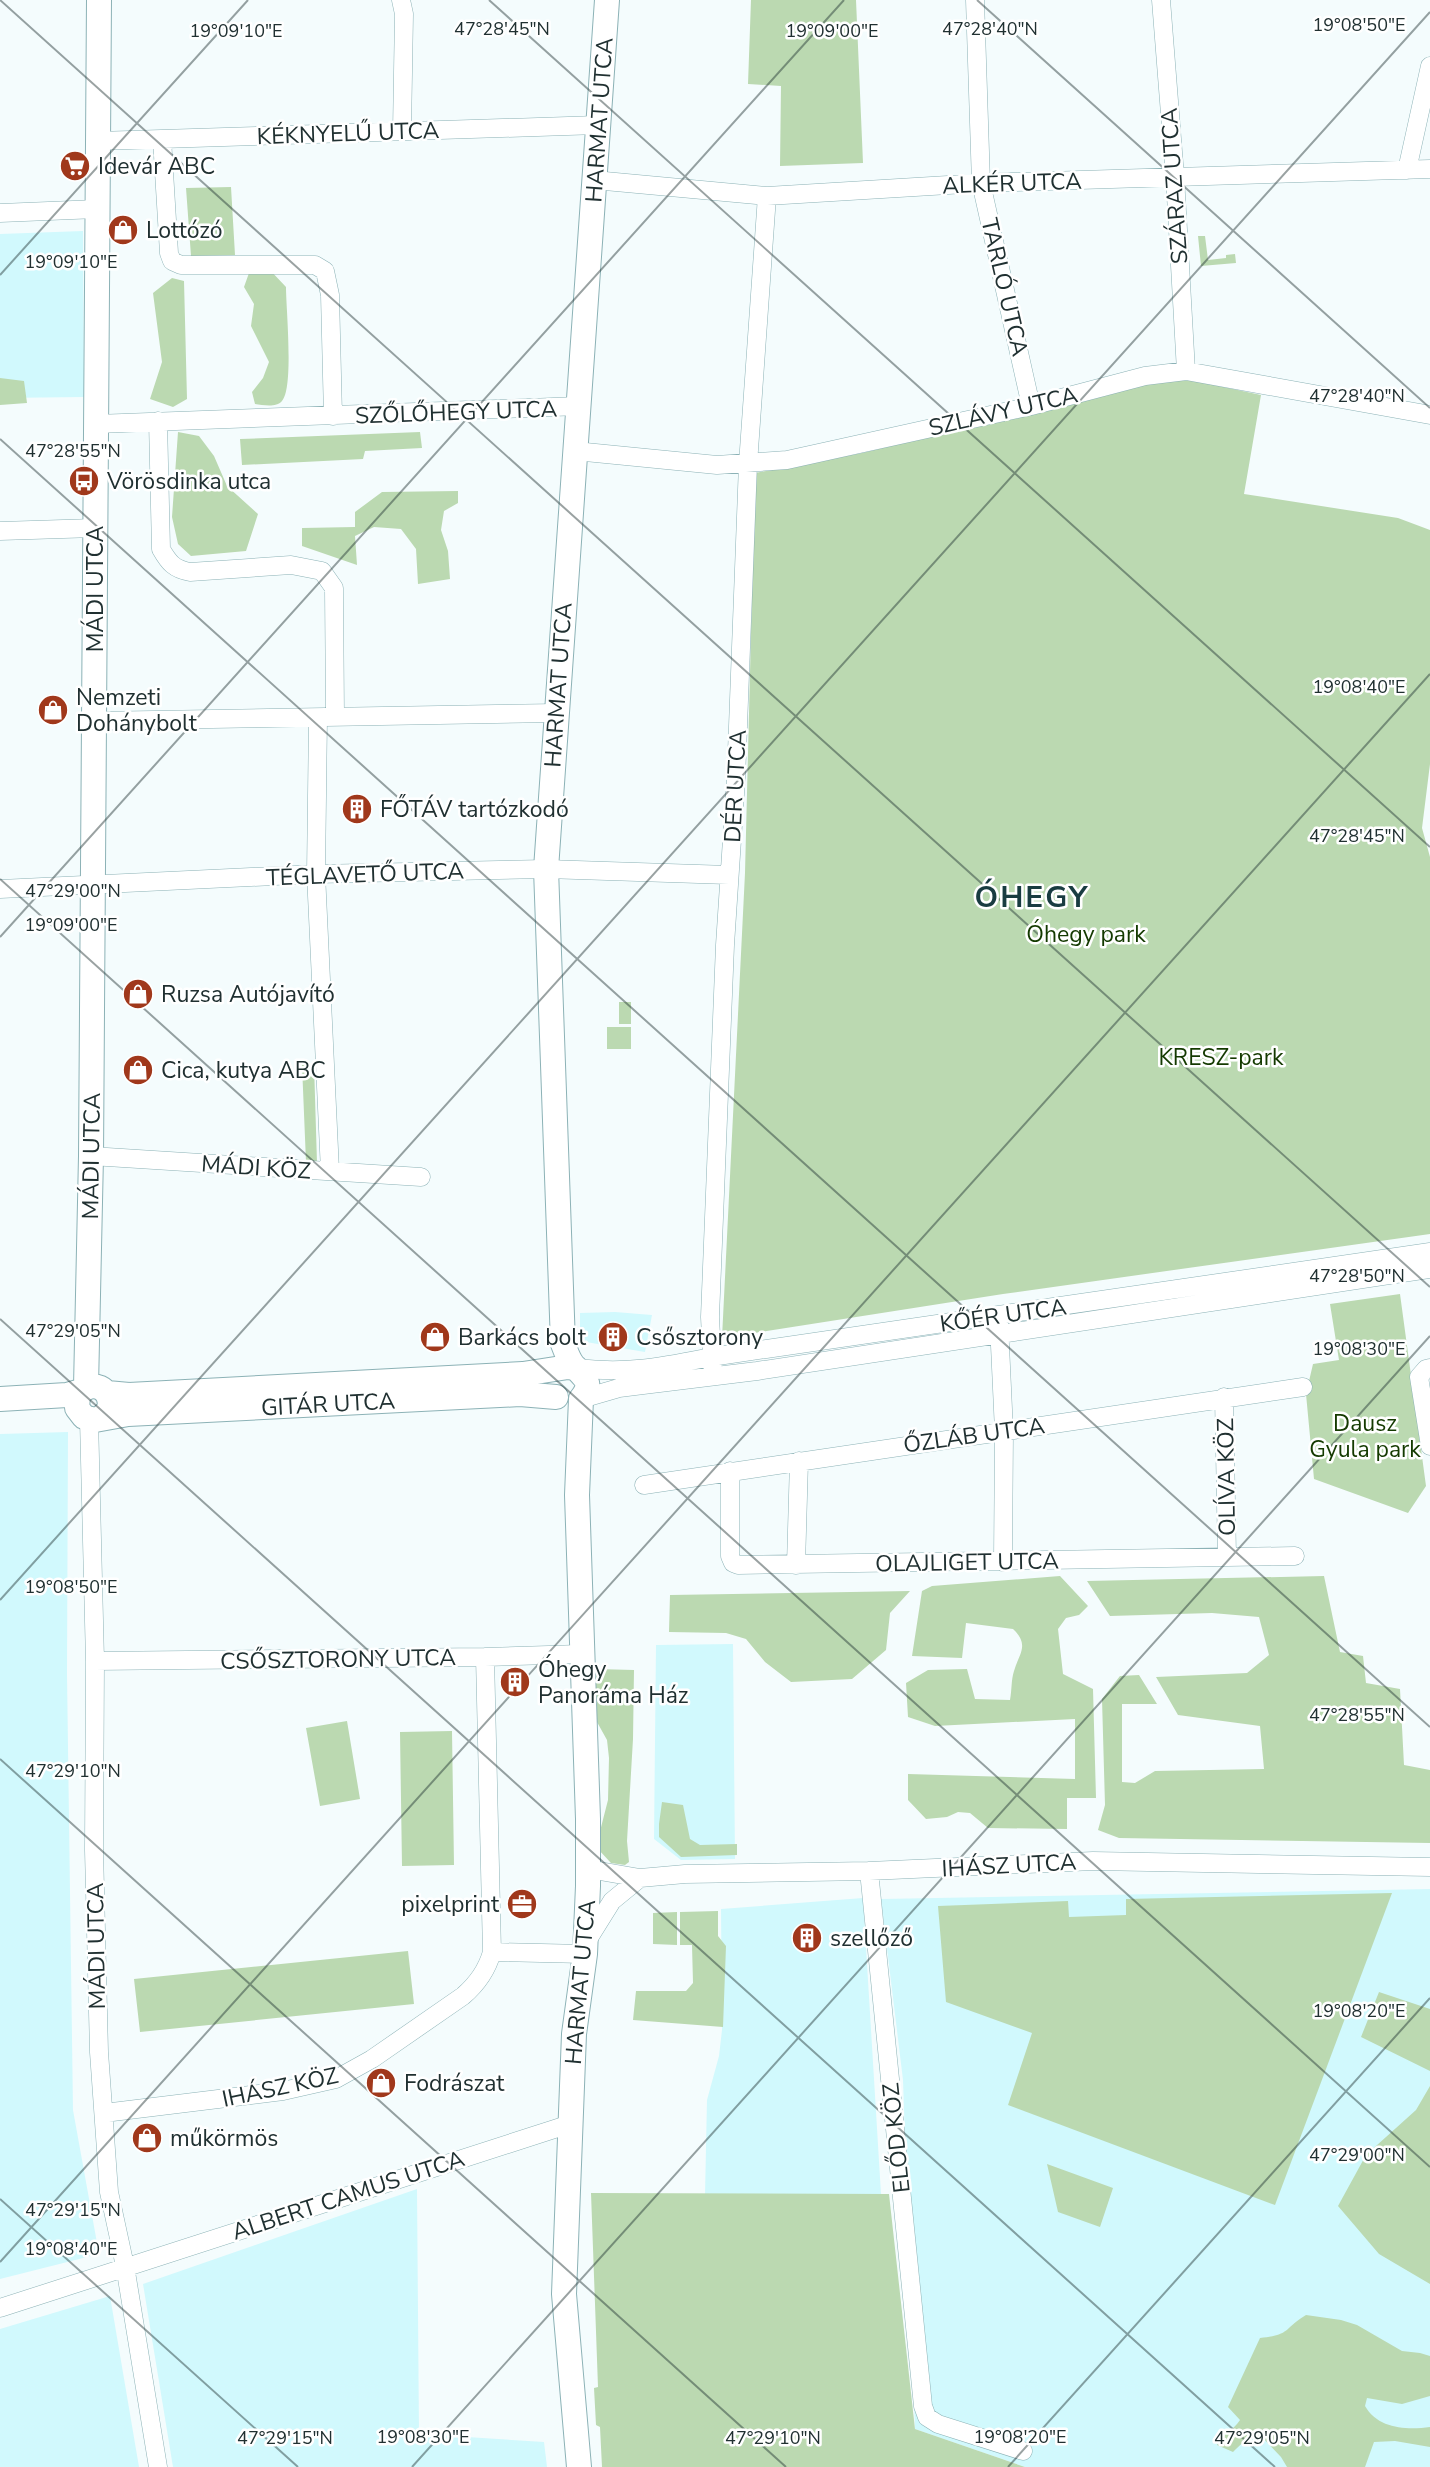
<svg xmlns="http://www.w3.org/2000/svg" width="1430" height="2467" font-family="'Nunito Sans',sans-serif">
	<rect width="100%" height="100%" fill="#f4fcfd"/>
	<path fill="#d1f9fd" d="M83,231L84,397L0,398V234Z
		M615,1312L652,1315L645,1352L580,1341V1313Z
		M68,1432L67,1674L73,2110L99,2254L0,2279V1434Z
		M733,1644L735,1859L681,1860L654,1839L656,1645Z
		M1430,1889V2467H1025L915,2429L903,2080L881,1899Z
		M863,1898L881,2194L705,2195L707,2100L719,2056L722,2030L721,1909Z
		M417,2189L419,2434L544,2442L547,2467H173L143,2284Z
		M110,2296L139,2467H0V2329Z"/>
	<path fill="#bbd9b1" d="M751,0H856L863,163L780,166L781,86L748,84Z
		M231,187L235,255L191,256L186,188Z
		M1198,236H1205L1208,260L1226,258V255L1235,254L1236,263L1201,266Z
		M269,269L286,287C286,308 294,388 282,401C276,408 263,405 255,404L252,392L263,378L269,362L251,326L254,304L244,287L249,273Z
		M172,278L184,281L187,399L173,407L150,399L162,362L153,293Z
		M0,378L24,381L27,403L0,405Z
		M1186,379L1261,395L1244,494L1398,518L1430,530V764L1422,828L1430,857V1234L1003,1294L722,1338L745,873L755,473L862,453L1143,384Z
		M178,432L199,436L214,456L227,486L258,514L246,551L191,556L178,544L172,517Z
		M420,432L422,448L365,451L363,459L242,465L240,439Z
		M458,491V503L444,511L441,530L448,551L450,579L418,584L416,549L401,529L374,527L355,536L357,565L302,546V528L355,527V512L382,492Z
		M619,1002H631V1024H619Z
		M607,1027H631V1049H607Z
		M314,1064L317,1163L306,1162L302,1065Z
		M1400,1294L1426,1486L1408,1513L1314,1479L1306,1394L1313,1364L1339,1360L1330,1304Z
		M1060,1576L1088,1606L1079,1615L1066,1618L1058,1629L1063,1674L1093,1689L1096,1798H1067V1829L988,1828L970,1813L958,1812L947,1817L926,1819L908,1800V1774L1075,1779V1719L935,1726L908,1717L906,1683L928,1670L967,1669L975,1699L1010,1700C1012,1690 1011,1680 1014,1671C1019,1654 1030,1645 1013,1629L966,1623L962,1658L912,1656L922,1591L932,1586Z
		M1324,1576L1340,1652L1363,1656L1366,1683L1400,1689L1404,1765L1430,1770V1843L1119,1838L1098,1830L1105,1805L1102,1699L1120,1676L1139,1675L1157,1704H1122V1782L1135,1783L1155,1771L1264,1769L1260,1726L1178,1715L1156,1677L1247,1673L1269,1655L1259,1617L1212,1613L1110,1616L1087,1581Z
		M910,1591L890,1613L886,1650L852,1679L791,1682L765,1662L746,1639L726,1633L669,1632L670,1595Z
		M596,1669L634,1670L633,1739L627,1841L629,1862L625,1865L611,1863L598,1849V1839L608,1800L609,1758L607,1740L592,1713L593,1678Z
		M347,1721L360,1799L320,1806L306,1728Z
		M452,1731L454,1865L402,1866L400,1732Z
		M662,1802L683,1805L690,1839L700,1845L737,1844V1855L681,1857L659,1837V1824Z
		M1392,1893L1275,2205L1008,2105L1032,2033L946,2002L938,1906L1068,1901L1069,1917L1126,1915V1899Z
		M718,1911V1936L726,1946L723,2027L633,2020L636,1991H686L693,1983L692,1945H680V1912Z
		M677,1912V1945L653,1944V1913Z
		M408,1951L414,2004L140,2032L134,1979Z
		M1379,1992L1430,2009V2071L1361,2037Z
		M1430,2086V2284L1379,2254L1338,2206L1366,2155L1416,2110Z
		M1047,2164L1113,2188L1100,2227L1058,2212Z
		M591,2193L889,2194L915,2429L1025,2467H602L600,2427L596,2425L594,2388L598,2387Z
		M1306,2315L1341,2320L1357,2325L1402,2351L1420,2353L1430,2356V2396L1402,2404L1367,2398L1365,2406C1378,2429 1407,2430 1430,2427V2447L1395,2441L1374,2442L1365,2467H1287L1281,2457L1262,2437C1248,2436 1242,2443 1233,2452L1217,2445C1222,2434 1233,2431 1240,2420L1228,2407L1260,2338C1291,2335 1283,2329 1306,2315Z"/>
	<g fill="none" stroke-linecap="round" stroke-linejoin="round">
		<g stroke="#8cb2b6" stroke-width="19">
			<path id="street" d="M401,0L404,14L402,131
				M975,0L981,183L1031,406
				M1161,0L1175,177L1186,371
				M162,139L169,253L172,261L181,265H315L325,271L330,295L333,416
				M98,141L598,125
				M1407,170L1430,66
				M594,180L767,196L981,183L1430,169
				M0,213L97,209
				M158,421L161,549C169,563 174,569 190,572L291,565L322,571L334,588L335,717
				M96,424L579,406
				M575,451L717,465L787,460L1031,406L1145,376L1186,371L1430,415
				M0,531L95,528
				M318,718L316,874L330,1171
				M94,721L556,713
				M0,889L316,874L546,869L729,875
				M91,1156L421,1177
				M999,1324L1004,1431L1003,1562
				M576,1368C628,1374 660,1367 711,1357L1430,1252
				M1430,1368L1426,1369L1419,1377L1430,1446
				M713,1376L710,1317L725,945L736,779L748,464L767,196
				M1224,1397L1227,1556
				M581,1399L619,1388L643,1385L757,1371L1430,1269
				M89,1419L95,1661L94,1850L99,2052L109,2192L125,2266L158,2467
				M730,1471V1556L733,1563L738,1565L1295,1556
				M644,1485L1303,1387
				M796,1565L799,1461
				M485,1657L492,1952
				M95,1661L485,1657L581,1654
				M588,1869L640,1878L685,1874L869,1871L1093,1861L1430,1867
				M869,1871L923,2406L927,2417L938,2424L1023,2451
				M587,1941L612,1901L640,1878
				M104,2113L283,2091L336,2079L372,2059L463,1996C477,1984 487,1970 492,1952L585,1954
				M0,2308L570,2124"/>
		</g>
		<g stroke="#8cb2b6" stroke-width="26">
			<path id="secondary" d="M86,1387L91,1156L99,0
				M107,1393L129,1395L523,1374L568,1367L576,1368
				M0,1399L67,1395L81,1391
				M101,1418L109,1410C114,1388 90,1377 78,1396L77,1408L84,1417L95,1420L128,1414L520,1394L556,1397
				M579,2467L564,2294L574,2034L585,1954L588,1886V1819L577,1495L581,1399C595,1382 583,1377 573,1365C568,1359 566,1351 563,1344L546,869L607,0"/>
		</g>
		<use href="#street" stroke="#fff" stroke-width="18"/>
		<use href="#secondary" stroke="#fff" stroke-width="24"/>
	</g>
	<path fill="none" stroke="#203031" stroke-width="2" stroke-opacity="0.45" d="M0,0L1430,1287M489,0L1430,847M977,0L1430,408M0,275L248,0M0,439L1430,1727M0,879L1430,2167M0,937L844,0M0,1319L1275,2467M0,1600L1430,12M0,1759L786,2467M0,2199L298,2467M0,2262L1430,674M412,2467L1430,1336M1008,2467L1430,1998"/>
	<defs>
		<g id="supermarket-disc" transform="scale(1.575)"><circle r="9.5" fill="#a0381b" stroke="#fff"/><path d="M-6-5.5h2.5l.6 2H6L4.5 2H-2.5L-4.4-4H-6ZM-1.5 3.2a1.3 1.3 0 1 0 .1 0ZM3 3.2a1.3 1.3 0 1 0 .1 0Z" fill="#fff"/></g>
		<g id="shop-disc" transform="scale(1.575)"><circle r="9.5" fill="#a0381b" stroke="#fff"/><path d="M-5-2.5h2.3a2.7 3.5 0 0 1 5.4 0H5L5.5 6h-11ZM-1.5-2.5h3a1.5 2.3 0 0 0-3 0Z" fill="#fff"/></g>
		<g id="bus-disc" transform="scale(1.575)"><circle r="9.5" fill="#a0381b" stroke="#fff"/><path d="M-5-6H5V4H4V6H2V4H-2V6H-4V4H-5ZM-3.5-4V0h7V-4ZM-3.5 1.2v1.5H-2V1.2ZM2 1.2v1.5H3.5V1.2Z" fill="#fff"/></g>
		<g id="building-disc" transform="scale(1.575)"><circle r="9.5" fill="#a0381b" stroke="#fff"/><path d="M-4-6H4V6H1V3H-1V6H-4ZM-2.5-4.3h1.7v1.8h-1.7ZM.8-4.3h1.7v1.8H.8ZM-2.5-1h1.7V.8h-1.7ZM.8-1h1.7V.8H.8Z" fill="#fff"/></g>
		<g id="office-disc" transform="scale(1.575)"><circle r="9.5" fill="#a0381b" stroke="#fff"/><path d="M-6-3h4V-5.5h4V-3h4V5H-6ZM-1-4.5V-3h2v-1.5ZM-6 0V1H6V0Z" fill="#fff"/></g>
	</defs>
	<g fill-rule="evenodd">
		<use href="#supermarket-disc" x="75" y="166"/>
		<use href="#shop-disc" x="123" y="230"/>
		<use href="#bus-disc" x="84" y="481"/>
		<use href="#shop-disc" x="53" y="710"/>
		<use href="#building-disc" x="357" y="809"/>
		<use href="#shop-disc" x="138" y="994"/>
		<use href="#shop-disc" x="138" y="1070"/>
		<use href="#shop-disc" x="435" y="1337"/>
		<use href="#building-disc" x="613" y="1337"/>
		<use href="#building-disc" x="515" y="1682"/>
		<use href="#office-disc" x="522" y="1904"/>
		<use href="#building-disc" x="807" y="1938"/>
		<use href="#shop-disc" x="381" y="2083"/>
		<use href="#shop-disc" x="147" y="2138"/>
	</g>
	<g text-anchor="middle" stroke-width="5" stroke-linejoin="round" paint-order="stroke">
		<g font-size="23" fill="#203031" stroke="#fff">
			<text transform="translate(599 120) rotate(-86)" y="8">HARMAT UTCA</text>
			<text transform="translate(348 133) rotate(-2)" y="8">KÉKNYELŰ UTCA</text>
			<text transform="translate(1012 183) rotate(-2)" y="8">ALKÉR UTCA</text>
			<text transform="translate(1174 186) rotate(-94)" y="8">SZÁRAZ UTCA</text>
			<text transform="translate(1005 287) rotate(77)" y="8">TARLÓ UTCA</text>
			<text transform="translate(1003 411) rotate(-13)" y="8">SZLÁVY UTCA</text>
			<text transform="translate(456 412) rotate(-2)" y="8">SZŐLŐHEGY UTCA</text>
			<text transform="translate(95 589) rotate(-90)" y="8">MÁDI UTCA</text>
			<text transform="translate(558 685) rotate(-86)" y="8">HARMAT UTCA</text>
			<text transform="translate(735 786) rotate(-87)" y="8">DÉR UTCA</text>
			<text transform="translate(365 874) rotate(-2)" y="8">TÉGLAVETŐ UTCA</text>
			<text transform="translate(91 1156) rotate(-89)" y="8">MÁDI UTCA</text>
			<text transform="translate(256 1167) rotate(4)" y="8">MÁDI KÖZ</text>
			<text transform="translate(1003 1315) rotate(-8)" y="8">KŐÉR UTCA</text>
			<text transform="translate(328 1404) rotate(-3)" y="8">GITÁR UTCA</text>
			<text transform="translate(974 1435) rotate(-8)" y="8">ŐZLÁB UTCA</text>
			<text transform="translate(1226 1477) rotate(-91)" y="8">OLÍVA KÖZ</text>
			<text transform="translate(967 1562) rotate(-1)" y="8">OLAJLIGET UTCA</text>
			<text transform="translate(338 1659) rotate(-1)" y="8">CSŐSZTORONY UTCA</text>
			<text transform="translate(1009 1865) rotate(-3)" y="8">IHÁSZ UTCA</text>
			<text transform="translate(96 1946) rotate(-91)" y="8">MÁDI UTCA</text>
			<text transform="translate(580 1982) rotate(-85)" y="8">HARMAT UTCA</text>
			<text transform="translate(280 2087) rotate(-12)" y="8">IHÁSZ KÖZ</text>
			<text transform="translate(896 2138) rotate(-96)" y="8">ELŐD KÖZ</text>
			<text transform="translate(348 2195) rotate(-18)" y="8">ALBERT CAMUS UTCA</text>
		</g>
		<g font-size="23" fill="#203031" stroke="#fff" text-anchor="start">
			<text x="98" y="174">Idevár ABC</text>
			<text x="146" y="238">Lottózó</text>
			<text x="107" y="489">Vörösdinka utca</text>
			<text x="76" y="705">Nemzeti<tspan x="76" dy="26">Dohánybolt</tspan></text>
			<text x="380" y="817">FŐTÁV tartózkodó</text>
			<text x="161" y="1002">Ruzsa Autójavító</text>
			<text x="161" y="1078">Cica, kutya ABC</text>
			<text x="458" y="1345">Barkács bolt</text>
			<text x="636" y="1345">Csősztorony</text>
			<text x="538" y="1677">Óhegy<tspan x="538" dy="26">Panoráma Ház</tspan></text>
			<text x="499" y="1912" text-anchor="end">pixelprint</text>
			<text x="830" y="1946">szellőző</text>
			<text x="404" y="2091">Fodrászat</text>
			<text x="170" y="2146">műkörmös</text>
		</g>
		<g font-size="23" fill="#143a00" stroke="#fff">
			<text x="1086" y="942">Óhegy park</text>
			<text x="1221" y="1065">KRESZ-park</text>
			<text x="1365" y="1431">Dausz<tspan x="1365" dy="26">Gyula park</tspan></text>
		</g>
		<g font-size="30" font-weight="bold" letter-spacing="2" fill="#193c41" stroke="#fff">
			<text x="1032" y="907">ÓHEGY</text>
		</g>
	</g>
	<g font-size="18" text-anchor="middle" fill="#203031" stroke="#fff" stroke-width="5" stroke-linejoin="round" paint-order="stroke">
		<text x="1359" y="31">19°08'50"E</text>
		<text x="502" y="35">47°28'45"N</text>
		<text x="990" y="35">47°28'40"N</text>
		<text x="236" y="37">19°09'10"E</text>
		<text x="832" y="37">19°09'00"E</text>
		<text x="71" y="268">19°09'10"E</text>
		<text x="1357" y="402">47°28'40"N</text>
		<text x="73" y="457">47°28'55"N</text>
		<text x="1359" y="693">19°08'40"E</text>
		<text x="1357" y="842">47°28'45"N</text>
		<text x="73" y="897">47°29'00"N</text>
		<text x="71" y="931">19°09'00"E</text>
		<text x="1357" y="1282">47°28'50"N</text>
		<text x="73" y="1337">47°29'05"N</text>
		<text x="1359" y="1355">19°08'30"E</text>
		<text x="71" y="1593">19°08'50"E</text>
		<text x="1357" y="1721">47°28'55"N</text>
		<text x="73" y="1777">47°29'10"N</text>
		<text x="1359" y="2017">19°08'20"E</text>
		<text x="1357" y="2161">47°29'00"N</text>
		<text x="73" y="2216">47°29'15"N</text>
		<text x="71" y="2255">19°08'40"E</text>
		<text x="423" y="2443">19°08'30"E</text>
		<text x="1020" y="2443">19°08'20"E</text>
		<text x="285" y="2444">47°29'15"N</text>
		<text x="773" y="2444">47°29'10"N</text>
		<text x="1262" y="2444">47°29'05"N</text>
	</g>
</svg>
